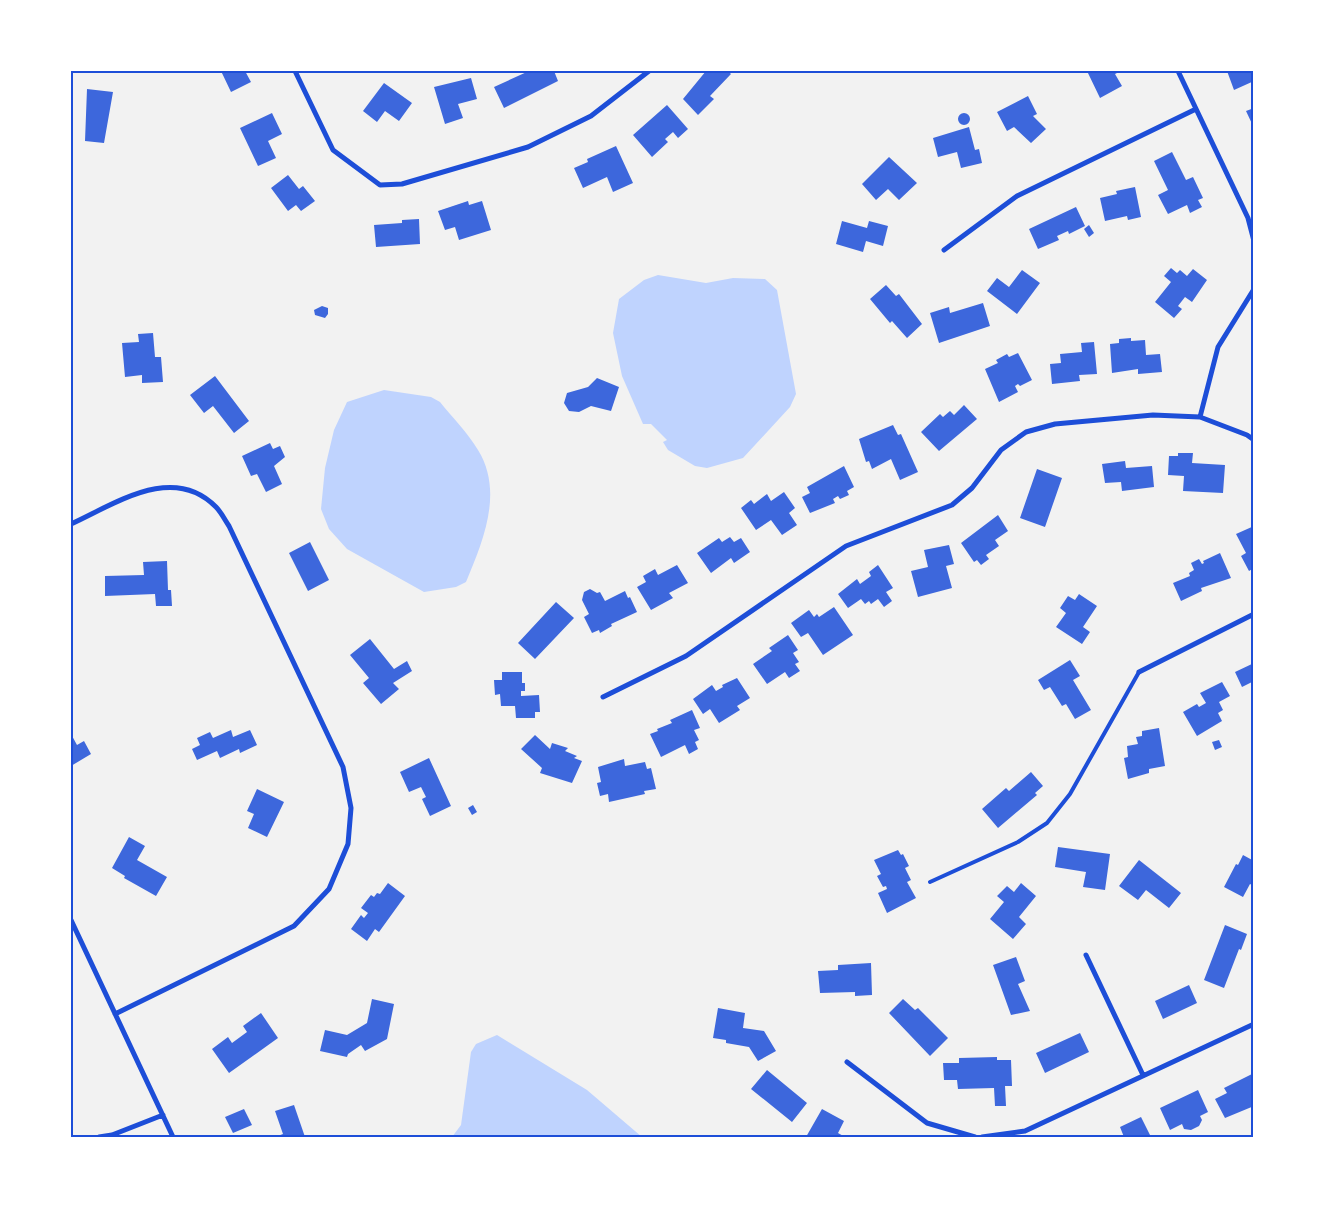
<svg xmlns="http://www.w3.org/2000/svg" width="1325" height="1208" font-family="'Roboto Condensed',sans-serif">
	<rect width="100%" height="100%" fill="#f2f2f2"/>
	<path fill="#bfd3fe" d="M658,275L706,283L733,278L765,279L777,290L796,394L790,407L743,458L707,468L695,466L668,450L663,442L667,440L651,424H643L622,376L613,333L619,299L644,280Z
		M384,390L431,397L440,402C452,417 468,433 478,450C504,492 483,541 466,582L456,587L424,592L347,549L329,529L321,509L325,468L334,430L347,402Z
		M497,1035L587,1090L642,1137H452L461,1125L471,1052L476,1044Z"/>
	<path fill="#3d67dc" d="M221,71H245L251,82L231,92Z
		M529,71H554L558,81L504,108L494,87Z
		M706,71H728L731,74L710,96L714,99L698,115L683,99Z
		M1087,71H1121L1115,74L1122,86L1100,98Z
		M1227,71H1252L1254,81L1234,90Z
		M471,78L477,99L458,104L463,118L445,124L434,87Z
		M384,83L412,103L399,121L385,111L377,122L363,111Z
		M87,89L113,92L104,143L85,141Z
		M1028,96L1037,114L1033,116L1046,129L1031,143L1014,127L1007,131L997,112Z
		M667,105L688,129L678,138L673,132L665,139L668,142L652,157L633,135Z
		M1254,108V128L1246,111Z
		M958 119a6 6 0 1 1 12 0a6 6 0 1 1-12 0Z
		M272,113L282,134L268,141L276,158L258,166L240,128Z
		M969,127L975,150L979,149L982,163L961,168L957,152L938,157L933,138Z
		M616,146L633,183L613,192L607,177L583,188L574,168L588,162L587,159Z
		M1172,152L1186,180L1193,177L1203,198L1198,200L1202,207L1190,213L1187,205L1168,214L1158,195L1168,190L1154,161Z
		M889,157L917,183L899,200L888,189L876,200L862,184Z
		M288,175L299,189L303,186L315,201L301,211L296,205L288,211L271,188Z
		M1135,187L1141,217L1128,220L1127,216L1105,221L1100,198L1117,194L1116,191Z
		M468,201L469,205L482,201L491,230L459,240L455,227L445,230L438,211Z
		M1076,207L1085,226L1069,234L1068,231L1057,236L1059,240L1038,249L1029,229Z
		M419,219L420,244L376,247L374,225L402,223V220Z
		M842,221L867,228L869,221L888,226L883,246L866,241L863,252L836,244Z
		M1089,225L1094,233L1089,237L1084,229Z
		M1171,268L1177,273L1180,270L1187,276L1193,269L1207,280L1192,302L1185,297L1178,306L1182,309L1174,318L1155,302L1171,282L1164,276Z
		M1022,270L1040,283L1017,314L987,291L997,278L1009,287Z
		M886,285L896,296L899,294L922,324L907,338L892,321L890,323L870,299Z
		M983,303L990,326L939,343L930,313L949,307L950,313Z
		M322,306L328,308V314L325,318L315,315L314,310Z
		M153,333L155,357H161L163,382L142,383V375L125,377L122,343L139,342L138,334Z
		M1131,338V341L1145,340L1146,355L1160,354L1162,372L1138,374V369L1112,373L1110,344L1119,343V339Z
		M1094,342L1097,374L1079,375L1080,381L1052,384L1050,364L1061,363L1060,354L1082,352L1081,343Z
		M1018,353L1032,380L1020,386L1018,384L1015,386L1018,392L999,402L985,369L998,363L996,360L1007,354L1009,357Z
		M215,376L249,421L234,433L213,406L204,413L190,395Z
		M597,378L619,387L611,411L591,406L579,412L569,411L564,403L567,393L588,387Z
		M964,405L977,419L939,451L921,432L940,414L943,417L950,411L954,415Z
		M893,425L898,435L901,434L918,472L900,480L891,459L872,469L869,461L866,462L859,439Z
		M270,443L273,449L280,446L285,457L274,466L282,484L266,492L257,474L251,476L242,456Z
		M1178,453H1193L1192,463L1225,465L1223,493L1183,491L1184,476L1168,475L1169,456H1178Z
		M1125,461L1126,468L1152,466L1154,487L1122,491L1121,482L1105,483L1102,464Z
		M844,466L854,487L847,491L849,495L840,499L838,496L833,499L835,503L810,513L802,497L810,493L807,487Z
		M1037,469L1062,478L1045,527L1020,518Z
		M784,492L795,508L789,513L797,525L782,535L771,520L756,530L741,508L751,500L754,504L767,494L771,501Z
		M998,515L1008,531L995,540L999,546L986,555L989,559L981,565L977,560L974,562L961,543Z
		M1254,526V568L1249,571L1241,556L1246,553L1236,534Z
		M730,537L734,542L741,538L750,552L734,563L731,558L711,573L697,553L719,538L722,542Z
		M310,542L329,580L308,591L289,553Z
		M949,545L954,564L946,566L952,588L918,597L911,571L928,567L924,550Z
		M1220,553L1231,578L1201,588L1202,591L1181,601L1173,583L1190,576L1189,573L1194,570L1191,563L1199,559L1202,564L1204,563L1203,561Z
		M167,561L168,590H171L172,606H156L155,594L105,596V576L144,575L143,562Z
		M677,565L688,583L669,593L673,598L651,610L637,587L646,582L643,576L655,569L658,575Z
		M878,565L893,588L886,592L892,601L884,607L878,599L871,604L869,601L865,604L861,599L848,608L838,594L857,579L860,584L871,576L869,572Z
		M590,589L597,593L600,592L605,601L625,591L628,598L630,597L637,612L611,624L612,626L600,633L599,630L592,633L584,617L589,614L582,600L584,592Z
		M1079,594L1097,606L1083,627L1090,632L1082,644L1056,627L1066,613L1060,608L1068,596L1075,600Z
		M556,602L574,618L535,659L518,643Z
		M834,607L853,635L823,655L808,633L801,637L791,623L809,610L814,617L817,614L819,617Z
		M788,635L798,650L793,653L799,662L795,664L800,671L789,678L785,672L767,684L753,664L772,651L769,648Z
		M370,639L394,669L407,661L412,671L393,683L399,689L381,704L363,683L369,678L350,655Z
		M1070,660L1080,676L1073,680L1091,710L1075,719L1066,704L1062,706L1050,687L1044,690L1038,680Z
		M1254,663V681L1242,687L1235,672Z
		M502,672H522V683H525V691H521V696L539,695L540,712H535V718H516L515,706H501L500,694L495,695L494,680H502Z
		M737,678L750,698L737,706L740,710L719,723L710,709L703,714L693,699L712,685L716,691L723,687L722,685Z
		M1222,682L1230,696L1219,702L1223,710L1218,713L1222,721L1197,736L1183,712L1197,704L1199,707L1206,703L1200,693Z
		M692,710L700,728L694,730L699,740L695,742L698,749L689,754L685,745L661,757L650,734L658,731L657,729L672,723L670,720Z
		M1159,728L1165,766L1149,769V773L1128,779L1124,758L1128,757L1127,746L1138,744L1136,737L1142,736V731Z
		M231,730L233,737L250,730L257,745L240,753L239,749L220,758L217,751L197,760L192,749L200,745L197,738L210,732L213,738Z
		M71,734L77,745L84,741L91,754L71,766Z
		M535,735L550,749L552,743L568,748L565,751L577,756L574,758L582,761L572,783L540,773L542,768L521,749Z
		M1219,740L1222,747L1215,750L1212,742Z
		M429,758L451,806L430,816L422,799L426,797L421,787L409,792L400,772Z
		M624,759L625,766L645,762L647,769L651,768L656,789L644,791L645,794L609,802L608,794L600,796L597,783L601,782L598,767Z
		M1031,772L1043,786L1035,793L1037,795L998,828L982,809L1006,788L1009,791Z
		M257,789L284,802L267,837L248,828L254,814L247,811Z
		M473,805L477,812L472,815L468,808Z
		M129,837L145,846L137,860L167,877L156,896L124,878L125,876L112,868Z
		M1058,847L1110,854L1105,890L1083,887L1086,872L1055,867Z
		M898,850L901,855L903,854L909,866L905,868L911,880L907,882L916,898L887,913L878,893L887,889L886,886L883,887L877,876L881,874L874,860Z
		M1243,855L1254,861V886L1250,884L1243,897L1224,887L1236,864L1238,865Z
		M1139,860L1181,893L1169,908L1146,890L1138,900L1119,886Z
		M388,883L405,896L379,932L375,929L367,941L351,929L361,915L364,918L368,913L361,908L371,895L374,897L377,893L380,894Z
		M1021,883L1036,896L1019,917L1026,924L1013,939L990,919L1004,902L997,896L1007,886L1014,892Z
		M1225,925L1247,934L1241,950L1239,949L1224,988L1204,980Z
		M1016,957L1025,981L1018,984L1030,1011L1011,1015L993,965Z
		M871,963L872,995L855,996V992L820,993L818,971L838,970V965Z
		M1189,985L1197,1003L1163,1019L1155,1001Z
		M372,999L394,1004L387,1039L365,1051L361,1045L348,1054L347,1057L320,1051L325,1030L347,1035L367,1023Z
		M903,999L915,1010L918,1008L948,1038L930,1056L889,1013Z
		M718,1008L745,1013L743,1028L764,1031L776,1051L758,1061L749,1047L726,1043V1040L713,1038Z
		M261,1013L278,1038L229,1073L212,1049L228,1037L232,1043L247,1032L243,1026Z
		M1080,1033L1089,1052L1045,1073L1036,1053Z
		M997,1057V1060H1011L1012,1086H1005L1006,1106H995L994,1088L958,1089L957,1080H944L943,1063H959V1058Z
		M767,1070L807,1103L792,1122L751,1089Z
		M1254,1073V1106L1225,1118L1215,1099L1227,1093L1224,1088Z
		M1198,1090L1208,1112L1200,1116L1202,1120L1199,1126L1191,1130L1184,1129L1182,1124L1170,1130L1160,1108Z
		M294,1105L305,1137H275L283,1134L275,1111Z
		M244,1109L252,1125L233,1133L225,1117Z
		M822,1109L844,1121L838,1133L845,1137H806Z
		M1141,1117L1151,1137H1124L1120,1127Z"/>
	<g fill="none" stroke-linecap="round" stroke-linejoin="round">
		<path stroke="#1d4ed8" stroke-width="4" d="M930,882L1018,842L1047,823L1070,794L1139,672"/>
		<path stroke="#1d4ed8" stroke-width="5" d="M295,71L333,150L380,185L402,184L528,147L591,116L649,71
			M1178,71L1248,218L1254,241
			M944,250L1017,196L1196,109
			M1200,417L1218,347L1254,289
			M71,524C115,504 173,463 216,507C221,512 225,520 229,526L343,767L351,808L348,844L329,889L294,926L115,1014
			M1139,672L1254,614
			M603,697L686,656L846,546L952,505L972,488L1001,450L1026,432L1055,424L1153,415L1200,417L1247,435L1254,440
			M71,920L173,1137
			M1086,955L1143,1075
			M847,1062L927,1123L975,1137
			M99,1137L112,1135L163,1115
			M982,1137L1025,1131L1254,1024"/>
	</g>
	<rect width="1325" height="1208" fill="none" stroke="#ffffff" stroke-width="145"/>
	<rect x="72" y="72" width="1180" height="1064" fill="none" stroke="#1d4ed8" stroke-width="2"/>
</svg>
